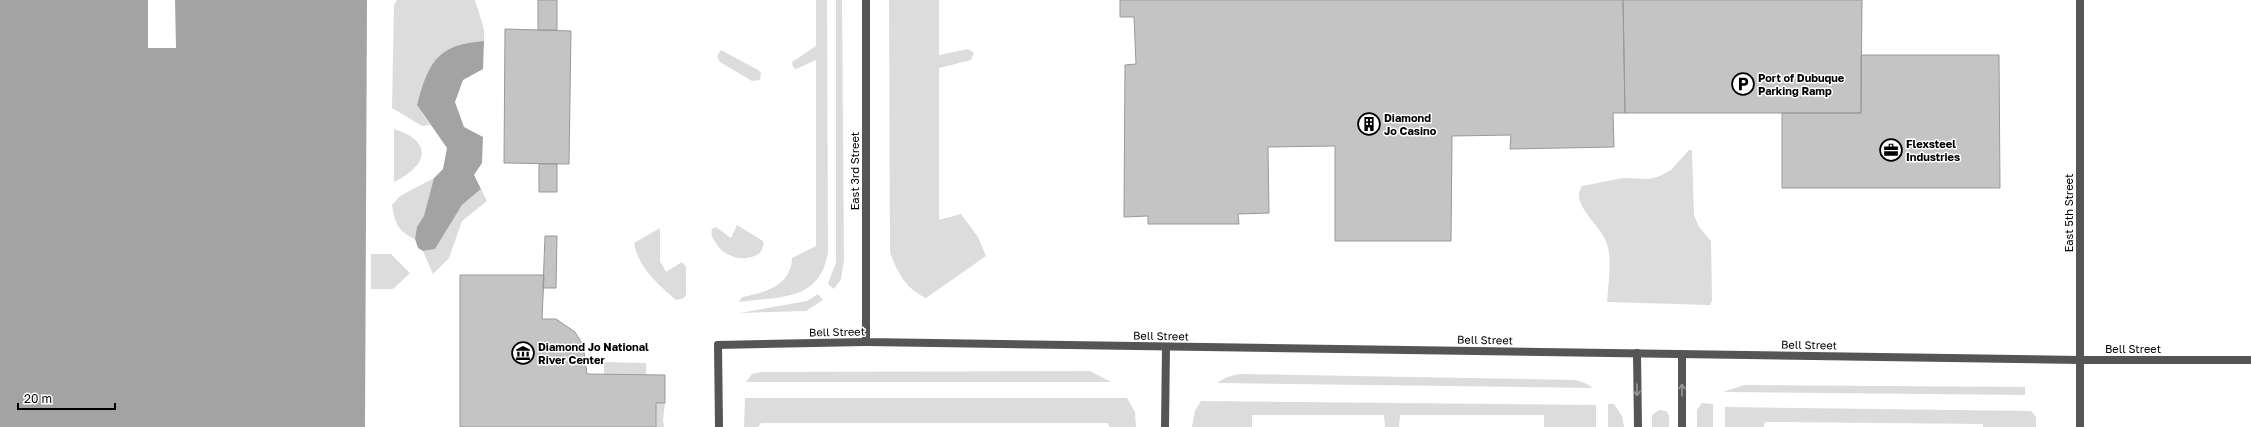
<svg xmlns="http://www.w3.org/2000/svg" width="2251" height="427" font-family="'Golos Text',sans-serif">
	<rect width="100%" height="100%" fill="#fff"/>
	<path fill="#dcdcdc" d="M397,0H475L484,29V41C437,44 428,63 417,105L430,125L422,126L392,108L394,5Z
		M816,0H827L828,252C820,302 780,296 739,302L742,297C766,292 791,286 792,258L816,246V60L796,69L793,67L792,62L816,46Z
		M836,0H842L844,260L841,279L834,289L828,284L836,262Z
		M889,0H939V55L968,49L974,53L971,60L939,68V220L961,214L978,237L986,256L926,298C906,289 897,272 890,252Z
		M721,50L758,70L761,73L760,80L752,81L720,62L717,56Z
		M394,129C435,142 427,166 394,182Z
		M1689,150H1692L1694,215L1699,227L1711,241L1712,301L1710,305L1607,302C1608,282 1614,255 1604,237C1597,223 1570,202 1582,186L1623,178L1649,179L1660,176L1671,170Z
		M434,178C431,191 429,204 424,216C421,224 417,230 415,239C398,231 395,224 392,205L400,196Z
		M481,189L487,201L462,221L449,258L433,274L423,251L435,249L462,205Z
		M737,225L763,241C767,262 728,265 716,243C713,238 710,235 712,229L716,227L731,238Z
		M660,228V261L666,272L682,262L686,267V294L684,298L676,300C657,283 639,269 634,243Z
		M371,254H391L410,273L393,289H371Z
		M818,294L823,300L806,311L740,313L807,301Z
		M604,362L646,363V374H604Z
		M1090,371L1111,382H746L752,374L761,372Z
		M1240,374L1575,380L1585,383L1593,388L1217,383L1227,377Z
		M1744,385L2025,387V395L1723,392Z
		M745,398H1127L1135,412L1136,427H1110L1107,423H761L758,427H744Z
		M1201,401L1596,405V427H1544V415H1400L1399,427H1385L1384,415H1252V427H1192L1195,411Z
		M656,403H665L663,420L664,427H656Z
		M1702,403L1713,404V427H1697V410Z
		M1608,404H1614L1622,416L1624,427H1608Z
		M1725,407L2031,411L2036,417V427H1983V424L1765,422L1764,427H1725Z
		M1659,410L1666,411L1669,415V427H1652V415Z"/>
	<path fill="#a3a3a3" d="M0,0H367L365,427H0Z
		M484,41L483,69L463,80L455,102L464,127L483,137L482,163L474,175L481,189L462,205L435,249L423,251L418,248L415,239L417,227L424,216L434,178L443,169L447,148L417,105C428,63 437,44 484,41Z"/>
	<path fill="#fff" d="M148,0H175L176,48H148Z"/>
	<path fill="#c4c4c4" stroke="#999" d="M538,0H557V30H538Z
		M1120,0H1623L1625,113H1613L1614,147L1510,149L1511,135L1452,136L1451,241H1335V146L1268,147L1269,213L1238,214L1239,224H1148V216L1124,217L1125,65L1136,64L1134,17H1120Z
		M1623,0H1862L1861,113H1625Z
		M505,29L571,31L569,164L504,163Z
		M1861,55H1999L2000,188H1782V113H1861Z
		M539,164H557V192H539Z
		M545,236H557L556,288H543Z
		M460,275H544L542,319H556L575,332L583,345L587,374L665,375V403H656V427H460Z"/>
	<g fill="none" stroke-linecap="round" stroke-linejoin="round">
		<path stroke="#555" stroke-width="8" d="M718,345L719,427
			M1637,353L1638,427
			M1682,354V427
			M1165,427L1166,347"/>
		<path stroke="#555" stroke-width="8" d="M718,345L866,342
			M2080,427V360H2251"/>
		<path stroke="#555" stroke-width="8" d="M866,0V342L2080,360V0"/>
	</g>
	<defs><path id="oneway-shaft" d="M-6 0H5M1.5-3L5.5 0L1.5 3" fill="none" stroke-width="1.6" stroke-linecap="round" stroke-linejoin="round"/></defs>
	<g stroke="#999">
		<use href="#oneway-shaft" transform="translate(1637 390) rotate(89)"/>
		<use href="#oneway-shaft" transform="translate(1682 390) rotate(-90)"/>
	</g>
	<defs>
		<g id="parking-ring" transform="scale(1.15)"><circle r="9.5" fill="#fff" stroke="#000" stroke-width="1.5"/><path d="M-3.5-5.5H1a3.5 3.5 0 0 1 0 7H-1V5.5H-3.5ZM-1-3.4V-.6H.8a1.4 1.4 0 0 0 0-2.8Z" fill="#000"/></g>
		<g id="building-ring" transform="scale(1.15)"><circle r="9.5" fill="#fff" stroke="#000" stroke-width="1.5"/><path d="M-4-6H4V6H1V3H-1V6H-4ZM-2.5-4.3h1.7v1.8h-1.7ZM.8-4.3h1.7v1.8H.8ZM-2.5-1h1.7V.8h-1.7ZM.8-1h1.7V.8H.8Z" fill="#000"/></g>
		<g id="office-ring" transform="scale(1.15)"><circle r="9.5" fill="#fff" stroke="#000" stroke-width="1.5"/><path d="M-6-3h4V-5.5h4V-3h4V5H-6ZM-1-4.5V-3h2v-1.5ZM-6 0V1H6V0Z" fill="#000"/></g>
		<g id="museum-ring" transform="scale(1.15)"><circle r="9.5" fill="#fff" stroke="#000" stroke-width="1.5"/><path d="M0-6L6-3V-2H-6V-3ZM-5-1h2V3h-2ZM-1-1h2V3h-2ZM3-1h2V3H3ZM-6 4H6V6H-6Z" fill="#000"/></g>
	</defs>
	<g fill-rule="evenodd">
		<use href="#parking-ring" x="1743" y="84"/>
		<use href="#building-ring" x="1369" y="124"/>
		<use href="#office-ring" x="1891" y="150"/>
		<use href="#museum-ring" x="523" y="353"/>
	</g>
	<g text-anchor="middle" stroke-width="3" stroke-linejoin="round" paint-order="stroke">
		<g font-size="11" font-weight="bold" fill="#000" stroke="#fff" text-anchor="start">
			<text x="1758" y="82">Port of Dubuque<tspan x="1758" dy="13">Parking Ramp</tspan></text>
			<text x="1384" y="122">Diamond<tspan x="1384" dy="13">Jo Casino</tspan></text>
			<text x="1906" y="148">Flexsteel<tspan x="1906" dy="13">Industries</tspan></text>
			<text x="538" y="351">Diamond Jo National<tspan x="538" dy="13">River Center</tspan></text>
		</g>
		<g font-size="11" fill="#000" stroke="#fff">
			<text transform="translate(855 171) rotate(-90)" y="4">East 3rd Street</text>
			<text transform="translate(2069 213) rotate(-90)" y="4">East 5th Street</text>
			<text transform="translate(837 332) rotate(-1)" y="4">Bell Street</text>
			<text transform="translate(1161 336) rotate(1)" y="4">Bell Street</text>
			<text transform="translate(1485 340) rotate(1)" y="4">Bell Street</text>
			<text transform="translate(1809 345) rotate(1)" y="4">Bell Street</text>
			<text x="2133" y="353">Bell Street</text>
		</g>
	</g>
	<path d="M18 403v6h97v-6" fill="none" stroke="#000000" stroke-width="2"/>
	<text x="24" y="403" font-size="12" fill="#000000" stroke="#ffffff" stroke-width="3" paint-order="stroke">20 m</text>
</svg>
